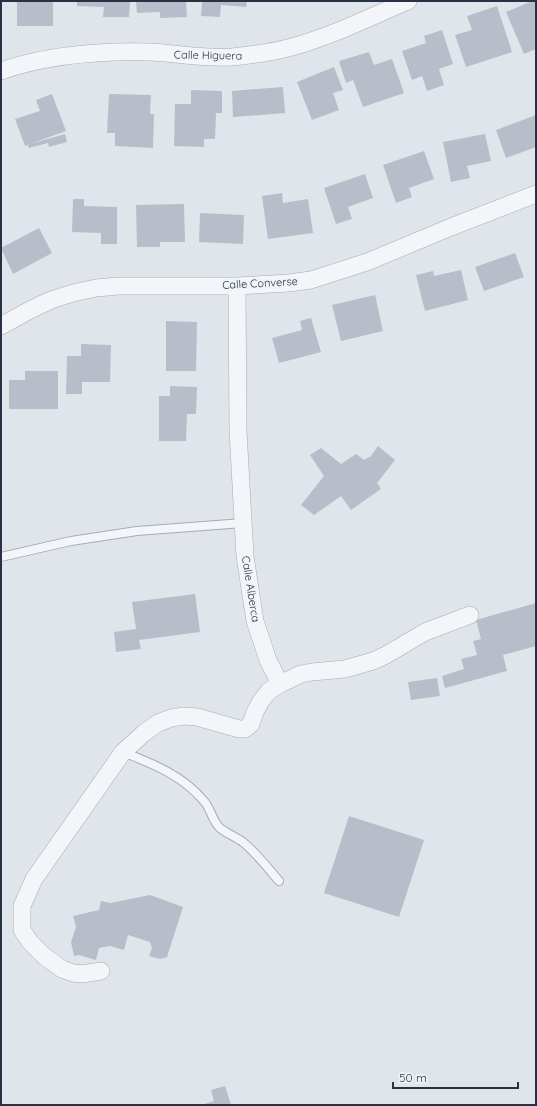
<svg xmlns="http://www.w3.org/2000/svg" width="537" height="1106" font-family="Quicksand,sans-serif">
	<rect width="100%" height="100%" fill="#e0e5eb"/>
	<path fill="#b7bec9" d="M17,1H53V26H17Z
		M77,1H130L129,17H103L104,7L77,6Z
		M136,1H186L187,17L160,18V12L137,13Z
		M202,1H247L246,7L221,5L220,17L201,16Z
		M532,1H536V49L524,54L506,12Z
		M497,6L512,52L466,67L455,35L472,30L467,16Z
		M442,30L453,64L439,69L444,85L427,91L422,76L412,80L402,51L426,43L424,36Z
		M369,52L374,65L392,59L404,93L363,107L353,80L346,83L339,61Z
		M334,67L343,90L333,93L339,110L312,120L297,82Z
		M283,87L285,113L233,117L232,91Z
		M191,90L222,91V113H216L215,139H204V147L174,146L175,104H191Z
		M52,94L66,131L30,144L65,134L67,142L49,147L48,143L29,148L28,145L25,146L15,119L40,111L36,100Z
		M109,94L151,95L150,114H154L153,148L115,146V133H107Z
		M536,115V147L506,158L496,130Z
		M485,134L491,161L467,166L470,178L451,182L443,142Z
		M424,151L434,179L409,188L412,197L396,203L383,165Z
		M365,174L373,198L348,207L352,219L336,224L324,188Z
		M282,193L283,203L308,199L313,233L268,239L262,196Z
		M73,199H84V206L117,207V244H101V233L72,232Z
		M184,204L185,242H160V247H137L136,205Z
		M200,213L244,215L243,244L199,242Z
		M39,228L52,253L13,274L1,248Z
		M515,253L524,277L484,291L475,267Z
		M461,270L468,300L425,311L416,275L433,271L434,276Z
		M375,295L383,331L341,341L332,305Z
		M311,318L321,352L279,363L272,338L302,330L300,321Z
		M166,321L197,322L196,371H166Z
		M81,344L111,345L110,382H82V394H66L67,356H81Z
		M25,371H58V409H9V380H25Z
		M170,386L197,387L196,414H187L186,441H159V396H170Z
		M378,446L395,460L377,483L381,489L351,510L341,496L314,515L301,505L324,476L310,455L321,448L341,464L356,454L364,460L371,456Z
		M195,594L200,632L139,640L141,649L116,652L114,632L136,629L132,602Z
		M536,603V646L503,655L507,671L445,688L442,676L464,669L461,659L477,655L473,641L481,639L476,620Z
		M437,678L440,696L411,700L408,682Z
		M349,816L424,840L399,917L324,893Z
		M150,895L183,907L167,957L160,959L149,956L152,948L150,942L128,935L124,950L110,946L99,948L96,960L79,955L74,956L71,942L76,927L73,916L99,910L101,901L110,903Z
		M225,1086L231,1105H201L214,1101L211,1090Z"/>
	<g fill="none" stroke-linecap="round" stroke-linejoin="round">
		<g stroke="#a5acb6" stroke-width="10">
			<path id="lane" d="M1,557L71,541L137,531L243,523
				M123,752C153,764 182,775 203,800C211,808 212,821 220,828C227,834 237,837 244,843C257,854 268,868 279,881"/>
		</g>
		<g stroke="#a5acb6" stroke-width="18">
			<path id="street" d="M1,71C47,55 99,51 148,52C176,53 204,59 232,57C253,55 273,52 292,47C332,36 370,17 408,1
				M237,286L238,431L245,556L255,621L268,660L280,684
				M1,326L30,310L51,300L73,293L96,288L119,286H237L289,283L311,280L367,262L451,227L536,194
				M101,971L82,974L73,973L62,969L44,956L30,942L22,930V906L34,879L123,752L144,733L158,723L171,718L184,716L197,717L239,729H245L251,724L255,712L261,701L269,691L280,684L301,674L312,672L345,669L373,661L386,655L425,632L470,615"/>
		</g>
		<use href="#lane" stroke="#f3f5f8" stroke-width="8"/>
		<use href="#street" stroke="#f3f5f8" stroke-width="17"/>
	</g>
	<g text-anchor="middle" stroke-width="3" stroke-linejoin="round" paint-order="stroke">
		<g font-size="11" fill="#273344" stroke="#f0f4f8">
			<text transform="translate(208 55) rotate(1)" y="4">Calle Higuera</text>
			<text transform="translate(260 283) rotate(-3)" y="4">Calle Converse</text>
			<text transform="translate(251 589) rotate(81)" y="4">Calle Alberca</text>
		</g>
	</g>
	<rect width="537" height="1106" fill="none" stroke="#273344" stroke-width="4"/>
	<path d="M393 1082v6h125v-6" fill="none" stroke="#273344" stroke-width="2"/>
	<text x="399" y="1082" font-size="12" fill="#273344" stroke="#f0f4f8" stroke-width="3" paint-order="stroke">50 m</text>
</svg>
